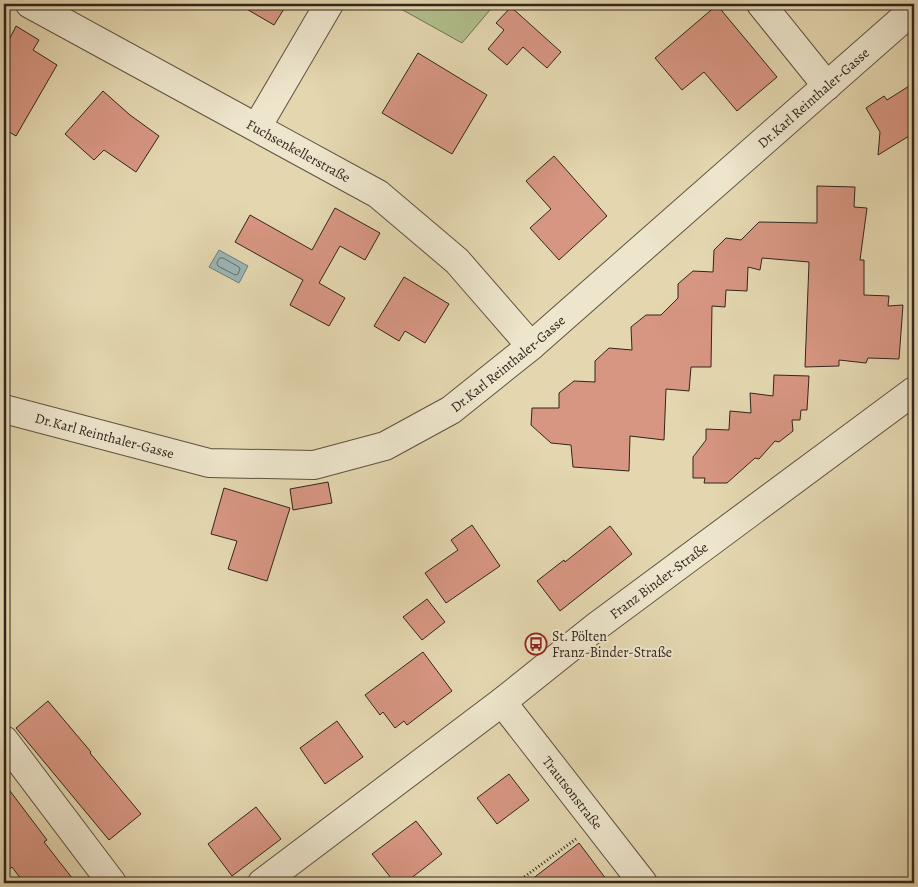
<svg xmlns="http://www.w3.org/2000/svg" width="918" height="887" font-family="Alegreya,serif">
	<rect width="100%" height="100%" fill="#e4d7b0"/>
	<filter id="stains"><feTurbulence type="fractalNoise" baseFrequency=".004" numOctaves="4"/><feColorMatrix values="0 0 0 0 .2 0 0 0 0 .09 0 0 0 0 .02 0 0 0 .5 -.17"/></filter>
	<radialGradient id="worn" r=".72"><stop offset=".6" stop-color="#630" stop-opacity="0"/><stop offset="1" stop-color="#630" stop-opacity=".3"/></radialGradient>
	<path fill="#b1bf8d" stroke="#727254" d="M392,4H495L462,43Z"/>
	<path fill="#9bb6b7" stroke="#717c79" d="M219,250L248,266L239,283L209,267Z"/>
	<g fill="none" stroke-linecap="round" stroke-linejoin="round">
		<path stroke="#666e6a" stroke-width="1" d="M220,258H223L239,267L240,269L238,274L235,275L218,266L217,263Z"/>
	</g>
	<path fill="#d79682" stroke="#32251c" d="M238,4H287L274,25Z
		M717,5L777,77L737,111L704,72L682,90L655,58Z
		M511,7L561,52L547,68L523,47L507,65L488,49L504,30L496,23Z
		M16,26L39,40L33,50L57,65L16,136L4,129V35L10,38Z
		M418,53L487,95L452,154L382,113Z
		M914,83V133L878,155L880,132L866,108L884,96L887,100Z
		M103,91L130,115L159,136L136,172L104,150L94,160L65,134Z
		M554,156L607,216L559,260L530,228L551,209L526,181Z
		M817,186L855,187L854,207L867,208L860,260H864V295L889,296L888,306L903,305L899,359L868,358L866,363L839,360V366L805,367L809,262L762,258L760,270L748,267L747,291L726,290L725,307L712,306L711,367H691L689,391L666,389L664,440L630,436L629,471L573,467L571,445L551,443L531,425L532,408H559V393L574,381L595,382V361L609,348L632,350L631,327L646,315H661L678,298V284L693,271L713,272L714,250L726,238L741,240L759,222L817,223Z
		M335,208L380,233L365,260L340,246L319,283L345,298L329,326L290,305L303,280L235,242L250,215L312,250Z
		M404,277L449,304L425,343L405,331L399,341L374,326Z
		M774,375L809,376L807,410H801L800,420H792L793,431L779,442L775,441L759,459L755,458L727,483H704L705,478H693V457L706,440V429L729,430L730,411L751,413L750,393L773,396Z
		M328,482L332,503L293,510L290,489Z
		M224,488L290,508L267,581L228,569L237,541L211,534Z
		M472,525L500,566L446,603L425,573L458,550L451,540Z
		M610,526L632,554L560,611L537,581L564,560L565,562Z
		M427,599L445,622L422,640L403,617Z
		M423,652L452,691L407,725L404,721L395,728L383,712L380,715L365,695Z
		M48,701L91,752L90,753L141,814L109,840L16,728Z
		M337,721L363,757L325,784L300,748Z
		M509,774L529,800L497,824L477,798Z
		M4,783L47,840L44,842L76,883H24L12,867L4,873Z
		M256,807L281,839L232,876L208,844Z
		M416,821L442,854L405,883H395L372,854Z
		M579,843L609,883H527Z"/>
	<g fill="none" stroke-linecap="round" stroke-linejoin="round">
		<g stroke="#5e5241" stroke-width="30">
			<g id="minor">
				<path id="s1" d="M30,4L378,194L457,261L531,346"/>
				<path d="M761,4L827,86"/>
				<path d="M257,127L329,4"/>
				<path id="s2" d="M4,409L209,463L314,465L385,446L451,410L531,346L914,9"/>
				<path id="s3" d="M502,702L643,883"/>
				<path d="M4,740L112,883"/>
				<path id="s4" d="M262,883L502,702L597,626L914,391"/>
			</g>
		</g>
		<path stroke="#32251c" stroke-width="3" stroke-dasharray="1 2.5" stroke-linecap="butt" d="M516,883L576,839"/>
		<use href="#minor" stroke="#ede5cc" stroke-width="28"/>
	</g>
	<defs>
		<g id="bus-ring" transform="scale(1.125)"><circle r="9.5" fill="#ede5cc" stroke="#8f2418" stroke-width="1.5"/><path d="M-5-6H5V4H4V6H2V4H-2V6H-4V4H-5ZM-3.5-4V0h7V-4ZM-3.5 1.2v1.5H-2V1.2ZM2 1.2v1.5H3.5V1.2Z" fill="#8f2418"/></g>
	</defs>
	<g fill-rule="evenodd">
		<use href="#bus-ring" x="536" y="644"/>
	</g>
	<g text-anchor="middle" stroke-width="4" stroke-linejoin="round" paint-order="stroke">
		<g font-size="14" fill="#32251c" stroke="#ede5cc">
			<text dy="5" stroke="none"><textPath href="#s2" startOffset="944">Dr.Karl Reinthaler-Gasse</textPath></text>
			<text dy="5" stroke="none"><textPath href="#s1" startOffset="306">Fuchsenkellerstraße</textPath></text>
			<text dy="5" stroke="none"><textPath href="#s2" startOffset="539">Dr.Karl Reinthaler-Gasse</textPath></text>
			<text dy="5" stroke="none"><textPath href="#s2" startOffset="104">Dr.Karl Reinthaler-Gasse</textPath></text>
			<text dy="5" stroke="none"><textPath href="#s4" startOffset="499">Franz Binder-Straße</textPath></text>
			<text dy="5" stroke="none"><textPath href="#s3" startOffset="115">Trautsonstraße</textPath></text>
		</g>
		<g font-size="14" fill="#32251c" stroke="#ede5cc" text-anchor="start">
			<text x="552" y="641">St. Pölten<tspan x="552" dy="16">Franz-Binder-Straße</tspan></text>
		</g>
	</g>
	<rect width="918" height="887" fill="none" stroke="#e4d7b0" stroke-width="20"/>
	<rect x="5" y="5" width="908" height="877" fill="none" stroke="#32251c" stroke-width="2.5"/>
	<rect x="10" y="10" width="898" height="867" fill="none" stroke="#32251c"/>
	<rect width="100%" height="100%" filter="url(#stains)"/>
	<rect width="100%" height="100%" fill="url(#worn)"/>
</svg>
